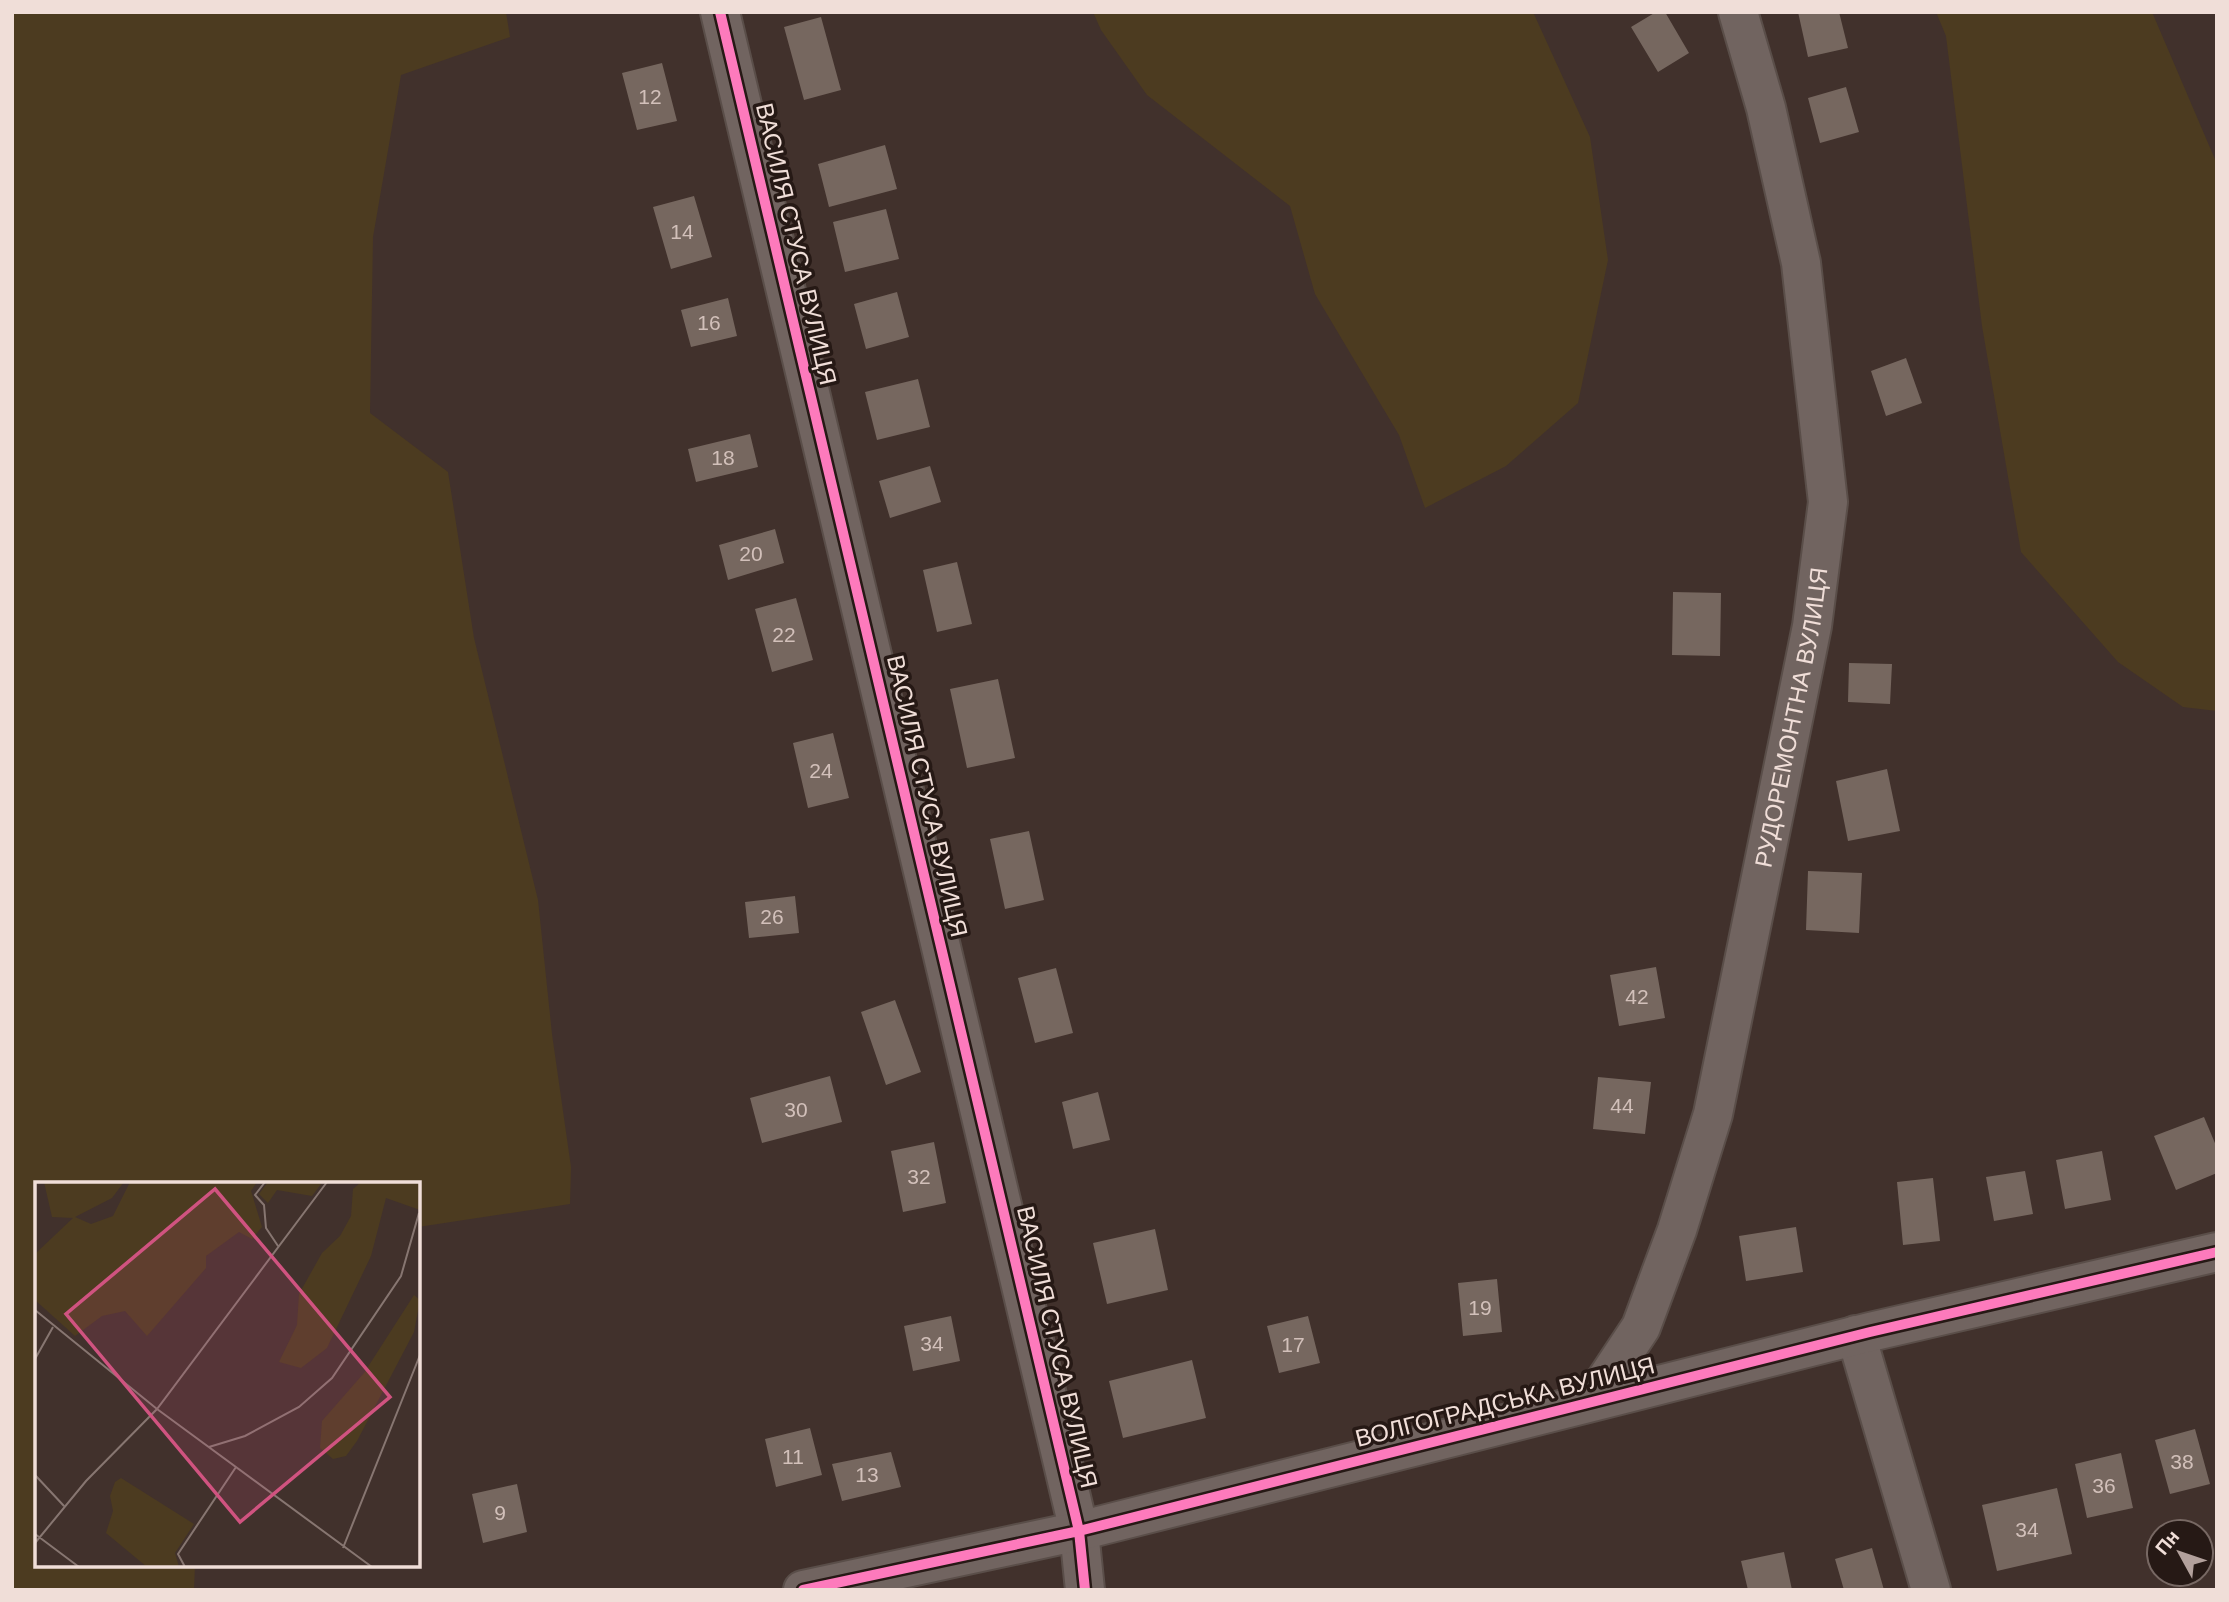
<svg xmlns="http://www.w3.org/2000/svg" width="2229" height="1602" font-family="Helvetica,sans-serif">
	<rect width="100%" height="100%" fill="#41312c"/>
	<path fill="#4c3b20" d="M12,12H506L510,37L401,75L373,237L370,413L448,472L474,638L538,900L552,1034L571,1167L570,1204L418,1227V1184H37V1565H195L194,1590H12Z
		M1093,12H1533L1590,137L1608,260L1578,403L1506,466L1425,508L1399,435L1315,294L1290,206L1147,95L1101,30Z
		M1936,12H2152L2217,164V711L2183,707L2118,662L2021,552L1982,326L1946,36Z"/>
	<path fill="#76675f" d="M1656,12H1665L1689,53L1658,72L1631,27Z
		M1798,12H1839L1848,48L1808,57Z
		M821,17L841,90L804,100L784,27Z
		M662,63L677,121L637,130L622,73Z
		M1846,87L1859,132L1820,143L1808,98Z
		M885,145L897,189L829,207L818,164Z
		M694,196L712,257L671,269L653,207Z
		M886,209L899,259L845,272L833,222Z
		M897,292L909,337L866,349L854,304Z
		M728,298L737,336L691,347L681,310Z
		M1906,358L1922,403L1886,416L1871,371Z
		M918,379L930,427L877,440L865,392Z
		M750,434L758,467L696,482L688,449Z
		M930,466L941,502L890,518L879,481Z
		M775,529L784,563L728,580L719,545Z
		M957,562L972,624L937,632L923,570Z
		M1673,592L1721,593L1720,656L1672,655Z
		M796,598L813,660L772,672L755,609Z
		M1849,663L1892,664L1890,704L1848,702Z
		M998,679L1015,758L967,768L950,689Z
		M833,733L849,798L808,808L793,743Z
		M1887,769L1900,831L1848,841L1836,781Z
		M1029,831L1044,900L1005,909L990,839Z
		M1808,871L1862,873L1859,933L1806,930Z
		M795,896L799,933L749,938L745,902Z
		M1656,967L1665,1018L1619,1026L1610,975Z
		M1056,968L1073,1033L1035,1043L1018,978Z
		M895,1000L921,1072L886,1085L861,1012Z
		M830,1076L842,1122L762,1143L750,1098Z
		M1598,1077L1651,1082L1645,1134L1593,1129Z
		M1098,1092L1110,1140L1073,1149L1062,1102Z
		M2204,1117L2217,1148V1173L2176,1190L2154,1136Z
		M934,1142L946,1203L903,1212L891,1151Z
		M2102,1151L2111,1200L2065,1209L2056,1160Z
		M2025,1171L2033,1214L1994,1221L1986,1177Z
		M1933,1178L1940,1241L1903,1245L1897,1182Z
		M1796,1227L1803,1272L1746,1281L1739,1236Z
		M1155,1229L1168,1290L1107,1304L1093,1243Z
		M1497,1279L1502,1332L1463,1336L1458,1283Z
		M951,1316L960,1361L913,1371L904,1326Z
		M1308,1316L1320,1363L1279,1373L1267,1326Z
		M1192,1360L1206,1418L1123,1438L1109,1381Z
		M810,1428L822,1475L776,1487L765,1439Z
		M2195,1429L2210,1484L2170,1494L2155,1440Z
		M891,1452L901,1487L842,1501L832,1464Z
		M2121,1453L2133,1508L2087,1518L2075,1464Z
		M517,1484L527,1532L483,1543L472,1494Z
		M2057,1488L2072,1554L1997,1571L1982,1505Z
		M1872,1548L1884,1590H1844L1835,1559Z
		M1784,1552L1792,1590H1748L1741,1561Z"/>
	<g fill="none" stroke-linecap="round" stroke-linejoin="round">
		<g stroke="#5a4e49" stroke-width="42">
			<g id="minor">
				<path d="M720,12L1079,1531L1085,1590"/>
				<path d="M1856,1335L1931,1590"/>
				<path id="s1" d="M1592,1401L1641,1327L1677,1230L1713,1114L1812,626L1828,502L1801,263L1766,108L1738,12"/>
				<path d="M803,1590L1079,1531L1870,1332L2217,1252"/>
			</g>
		</g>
		<use href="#minor" stroke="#716460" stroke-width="38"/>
		<g stroke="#261915" stroke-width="15">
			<path id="cycleway" d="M720,12L1079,1531L1085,1590
				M803,1590L1079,1531L1870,1332L2217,1252"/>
		</g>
		<use href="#cycleway" stroke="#fd7abc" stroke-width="10"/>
	</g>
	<g text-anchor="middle" stroke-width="7" stroke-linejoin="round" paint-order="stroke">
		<g font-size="21" fill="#d2c0ba">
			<text x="650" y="104">12</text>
			<text x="682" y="239">14</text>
			<text x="709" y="330">16</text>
			<text x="723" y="465">18</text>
			<text x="751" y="561">20</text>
			<text x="784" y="642">22</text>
			<text x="821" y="778">24</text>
			<text x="772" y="924">26</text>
			<text x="1637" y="1004">42</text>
			<text x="1622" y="1113">44</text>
			<text x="796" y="1117">30</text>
			<text x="919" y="1184">32</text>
			<text x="1480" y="1315">19</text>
			<text x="932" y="1351">34</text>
			<text x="1293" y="1352">17</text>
			<text x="793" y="1464">11</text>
			<text x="2182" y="1469">38</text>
			<text x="867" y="1482">13</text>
			<text x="2104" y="1493">36</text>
			<text x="500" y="1520">9</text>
			<text x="2027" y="1537">34</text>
		</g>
		<g font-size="24" fill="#f0ded8" stroke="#261915">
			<text transform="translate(796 244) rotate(77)" y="8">ВАСИЛЯ СТУСА ВУЛИЦЯ</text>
			<text dy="8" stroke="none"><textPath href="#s1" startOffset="718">РУДОРЕМОНТНА ВУЛИЦЯ</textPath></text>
			<text transform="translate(927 796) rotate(77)" y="8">ВАСИЛЯ СТУСА ВУЛИЦЯ</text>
			<text transform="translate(1057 1347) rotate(77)" y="8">ВАСИЛЯ СТУСА ВУЛИЦЯ</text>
			<text transform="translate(1505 1402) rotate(-14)" y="8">ВОЛГОГРАДСЬКА ВУЛИЦЯ</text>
		</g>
	</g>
	<g transform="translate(35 1182)">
		<rect width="385" height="385" fill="#41312c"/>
		<path d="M9,0H89L77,16L40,35L56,42L78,34L95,0H222L216,9L227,45L217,57L204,50L171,74V86L112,154L90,129L67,134L40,154L0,118V72L38,36L17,35ZM233,0H281L286,2L277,14L242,8L233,21L224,12ZM326,0H385V28L351,16L336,74L292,166L266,186L244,180L262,143L264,112L287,71L305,54L316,34L318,7ZM379,113L385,118L379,150L322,259L311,274L298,277L285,266L287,239L329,191ZM86,296L159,342L140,371L144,385H112L71,351L78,329L75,314L80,300Z" fill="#4c3b20"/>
		<path fill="none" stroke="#877671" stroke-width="2" d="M230,0L220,13L229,23L231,46L243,64M0,128L122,227L337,385M0,177L18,145M174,265L210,254L264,225L297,196L366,94L384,31M0,293L29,324M0,352L44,385M0,361L51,299L122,227L292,0M308,366L385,173M150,385L143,372L201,285"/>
		<path fill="#d05380" fill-opacity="0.15" stroke="#d05380" stroke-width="3.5" d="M180,7L355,215L205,340L31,132Z"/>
		<rect width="385" height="385" fill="none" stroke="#f0ded8" stroke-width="3.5"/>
	</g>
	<rect width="2229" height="1602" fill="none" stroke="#f0ded8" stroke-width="28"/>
	<g transform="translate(2180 1553) rotate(310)"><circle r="33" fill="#261915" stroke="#776863" stroke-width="2"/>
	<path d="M0-5L12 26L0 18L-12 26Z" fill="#b3a19c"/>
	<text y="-10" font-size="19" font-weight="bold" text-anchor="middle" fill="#f0ded8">Пн</text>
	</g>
</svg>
